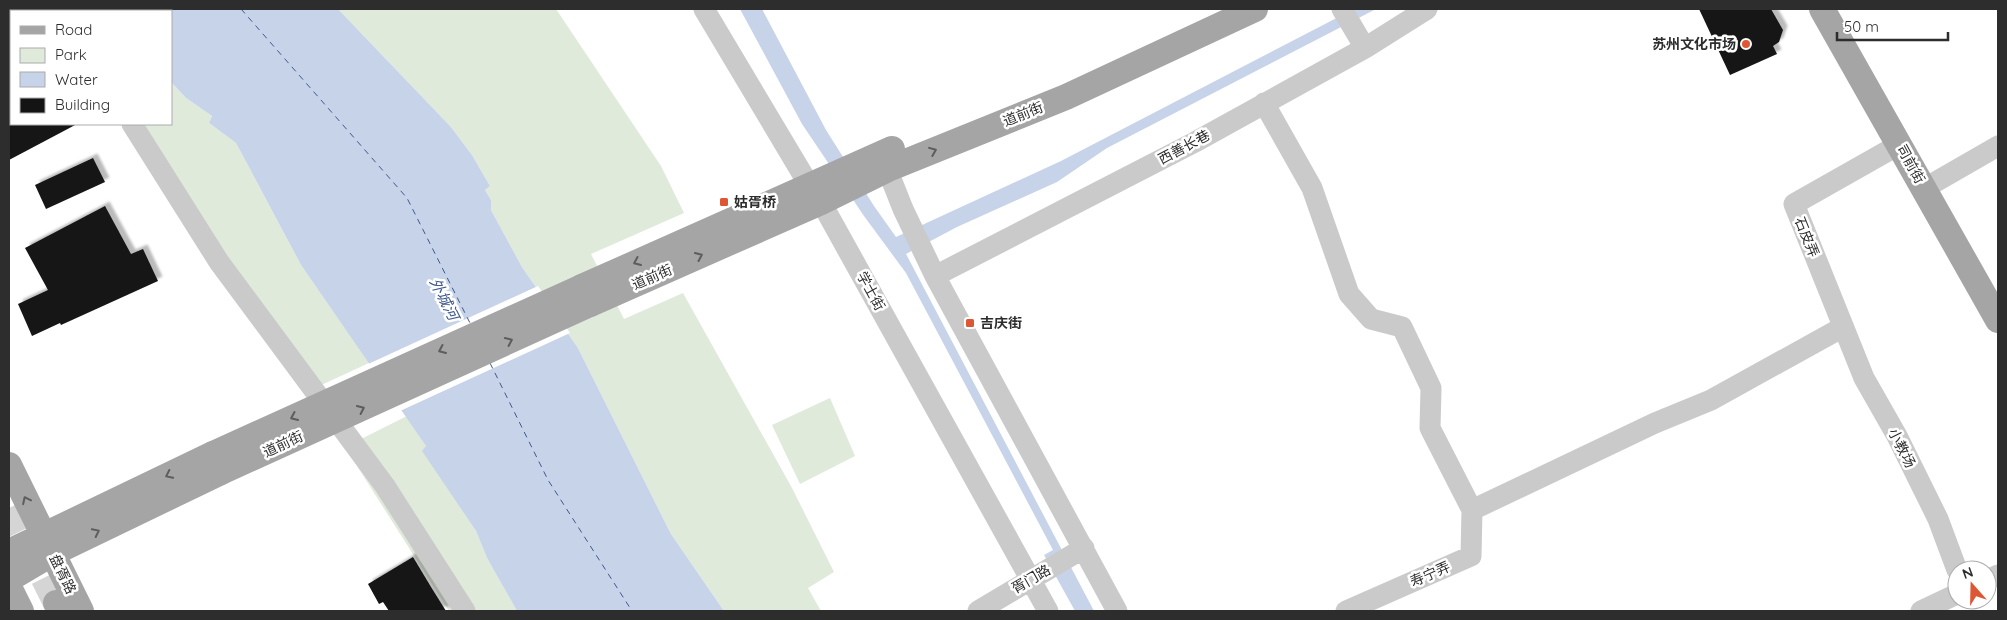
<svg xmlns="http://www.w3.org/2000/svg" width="2007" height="620" font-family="Quicksand,'Noto Sans SC',sans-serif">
	<defs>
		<filter id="shadow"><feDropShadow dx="4.5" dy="-4.5" stdDeviation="1" flood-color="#0004"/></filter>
	</defs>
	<rect width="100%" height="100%" fill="#fff"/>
	<path fill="#dfeadb" d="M338,9H556L661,166L684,213L591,254L624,319L683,293L792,488L834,572L808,588L821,611H724L671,534L578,348L522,267L491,210V200L485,190L490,186L472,155L451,127Z
		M171,82L186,98L212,116L209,123L236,143L301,265L369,363L317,387L134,124H171Z
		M830,398L855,456L800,484L772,425Z
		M407,416L426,446L423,451L476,531L487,558L517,611H449L345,447Z"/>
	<path fill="#c7d3e9" d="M119,9H338L451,127L472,155L490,186L485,190L491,200V210L522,267L578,348L671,534L724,611H517L487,558L476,531L422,451L426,446L301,265L236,143L209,123L212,116L186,98L171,82V11H122Z
		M740,9H762L826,130L874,206L896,237L1061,161L1354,9H1376L1107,148L1057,182L957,227L906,254L1094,611H1075L1044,555L1053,550L906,273L864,216L802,124Z"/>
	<path fill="#fff" d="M538,286L570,333L400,411L366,365Z"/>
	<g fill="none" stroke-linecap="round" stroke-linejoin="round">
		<path stroke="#3f598b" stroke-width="1" stroke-dasharray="6 5" stroke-linecap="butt" d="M241,9L407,198L470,323
			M490,363L548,480L632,611"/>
	</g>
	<path fill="#141414" filter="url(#shadow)" d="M1699,9H1771L1783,30L1779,42L1773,46L1777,54L1730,75Z
		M9,124H77L9,160Z
		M93,158L105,182L46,209L35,185Z
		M105,206L131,254L143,249L158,281L61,325L60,323L32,336L18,304L48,290L25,248Z
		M413,557L431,587L446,611H389L383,602L379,604L368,584Z"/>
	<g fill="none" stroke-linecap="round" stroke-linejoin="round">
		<path stroke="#d5d5d5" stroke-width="26" stroke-dasharray="26 13" stroke-linecap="butt" d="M9,508L56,603"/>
		<path stroke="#cacaca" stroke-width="21" d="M43,9L45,11
			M704,9L809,185L821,202L1048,611
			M1342,9L1365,48
			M1264,103L1312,188L1349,294L1371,319L1402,327L1431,388L1430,428L1472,510L1471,556L1346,611
			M132,124L219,262L385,486L465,611
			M1900,144L1794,204L1864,378L1897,436L1938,519L1957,570
			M882,156L903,209L935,276L1117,611
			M1925,188L1998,146
			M935,276L1195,142L1365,48L1427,9
			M1472,510L1655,423L1711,400L1843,327
			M1987,580L1998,575
			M978,611L1084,548
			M1921,611L1957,594"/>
		<path stroke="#a5a5a5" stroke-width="26" d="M1822,9L1998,320
			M582,287L892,149
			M590,304L821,202L888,169L1066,97L1255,9
			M9,465L81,611
			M9,552L213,454
			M9,579L53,553L221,472
			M9,587L21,611
			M56,603L61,611"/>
		<path stroke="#a5a5a5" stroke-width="26" d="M213,454L582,287
			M221,472L590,304"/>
	</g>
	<defs><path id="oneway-chevron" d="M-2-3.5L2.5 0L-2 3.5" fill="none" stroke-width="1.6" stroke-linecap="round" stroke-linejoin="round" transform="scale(1.25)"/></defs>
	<g stroke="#5d5d5d">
		<use href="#oneway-chevron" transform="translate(933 151) rotate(-22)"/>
		<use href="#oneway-chevron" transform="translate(699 256) rotate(-24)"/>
		<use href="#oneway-chevron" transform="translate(637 262) rotate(156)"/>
		<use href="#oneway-chevron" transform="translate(509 341) rotate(-25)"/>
		<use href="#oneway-chevron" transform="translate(442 350) rotate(156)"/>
		<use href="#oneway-chevron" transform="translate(361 409) rotate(-25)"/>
		<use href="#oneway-chevron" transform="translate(294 417) rotate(156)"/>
		<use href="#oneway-chevron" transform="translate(169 475) rotate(154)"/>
		<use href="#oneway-chevron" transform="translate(26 500) rotate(-116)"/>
		<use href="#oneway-chevron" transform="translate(96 532) rotate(-26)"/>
	</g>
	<g fill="#dd5735" stroke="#fff" stroke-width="2">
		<circle cx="1746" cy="44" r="5"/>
		<rect x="719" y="197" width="10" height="10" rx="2.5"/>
		<rect x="965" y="318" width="10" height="10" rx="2.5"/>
	</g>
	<g text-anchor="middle" stroke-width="5" stroke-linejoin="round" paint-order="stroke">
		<g font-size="14" font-weight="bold" fill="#2d2d2d" stroke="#fff" text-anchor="start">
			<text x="1736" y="49" text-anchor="end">苏州文化市场</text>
			<text x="734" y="207">姑胥桥</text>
			<text x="980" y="328">吉庆街</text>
		</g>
		<g font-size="14" fill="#2d2d2d" stroke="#fff">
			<text transform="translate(1023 114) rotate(-22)" y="5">道前街</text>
			<text transform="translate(1184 147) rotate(-28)" y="5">西善长巷</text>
			<text transform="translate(1911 164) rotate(61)" y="5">司前街</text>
			<text transform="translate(1807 237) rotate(68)" y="5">石皮弄</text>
			<text transform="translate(652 277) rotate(-24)" y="5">道前街</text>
			<text transform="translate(871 291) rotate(61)" y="5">学士街</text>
			<text transform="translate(283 444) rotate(-25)" y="5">道前街</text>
			<text transform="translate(1902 448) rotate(63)" y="5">小教场</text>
			<text transform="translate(63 574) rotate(64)" y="5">盘胥路</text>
			<text transform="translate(1430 574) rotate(-24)" y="5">寿宁弄</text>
			<text transform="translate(1031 579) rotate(-30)" y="5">胥门路</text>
		</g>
		<g font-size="15" font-style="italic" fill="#3f598b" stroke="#fff">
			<text transform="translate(444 299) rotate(63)" y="5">外城河</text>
		</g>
	</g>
	<rect width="2007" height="620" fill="none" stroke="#2d2d2d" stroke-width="20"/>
	<rect x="10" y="10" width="162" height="115" fill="#ffffff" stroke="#ababab"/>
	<rect x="20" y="26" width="25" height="8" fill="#a5a5a5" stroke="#ababab"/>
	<text x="55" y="35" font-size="15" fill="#2d2d2d">Road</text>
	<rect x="20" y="48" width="25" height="15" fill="#dfeadb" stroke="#ababab"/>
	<text x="55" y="60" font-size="15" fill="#2d2d2d">Park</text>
	<rect x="20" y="72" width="25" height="15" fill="#c7d3e9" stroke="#ababab"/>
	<text x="55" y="85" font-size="15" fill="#2d2d2d">Water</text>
	<rect x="20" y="98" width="25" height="15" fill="#141414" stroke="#ababab"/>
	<text x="55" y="110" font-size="15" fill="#2d2d2d">Building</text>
	<g transform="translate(1972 585) rotate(340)"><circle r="24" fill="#ffffff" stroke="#ababab"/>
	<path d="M0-4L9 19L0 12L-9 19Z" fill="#dd5735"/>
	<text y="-8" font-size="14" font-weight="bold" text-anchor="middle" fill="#2d2d2d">N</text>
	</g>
	<path d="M1837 32v8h111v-8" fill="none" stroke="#2d2d2d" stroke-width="2.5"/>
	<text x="1844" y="32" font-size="15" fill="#2d2d2d" stroke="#ffffff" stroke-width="4" paint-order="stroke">50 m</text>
</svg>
